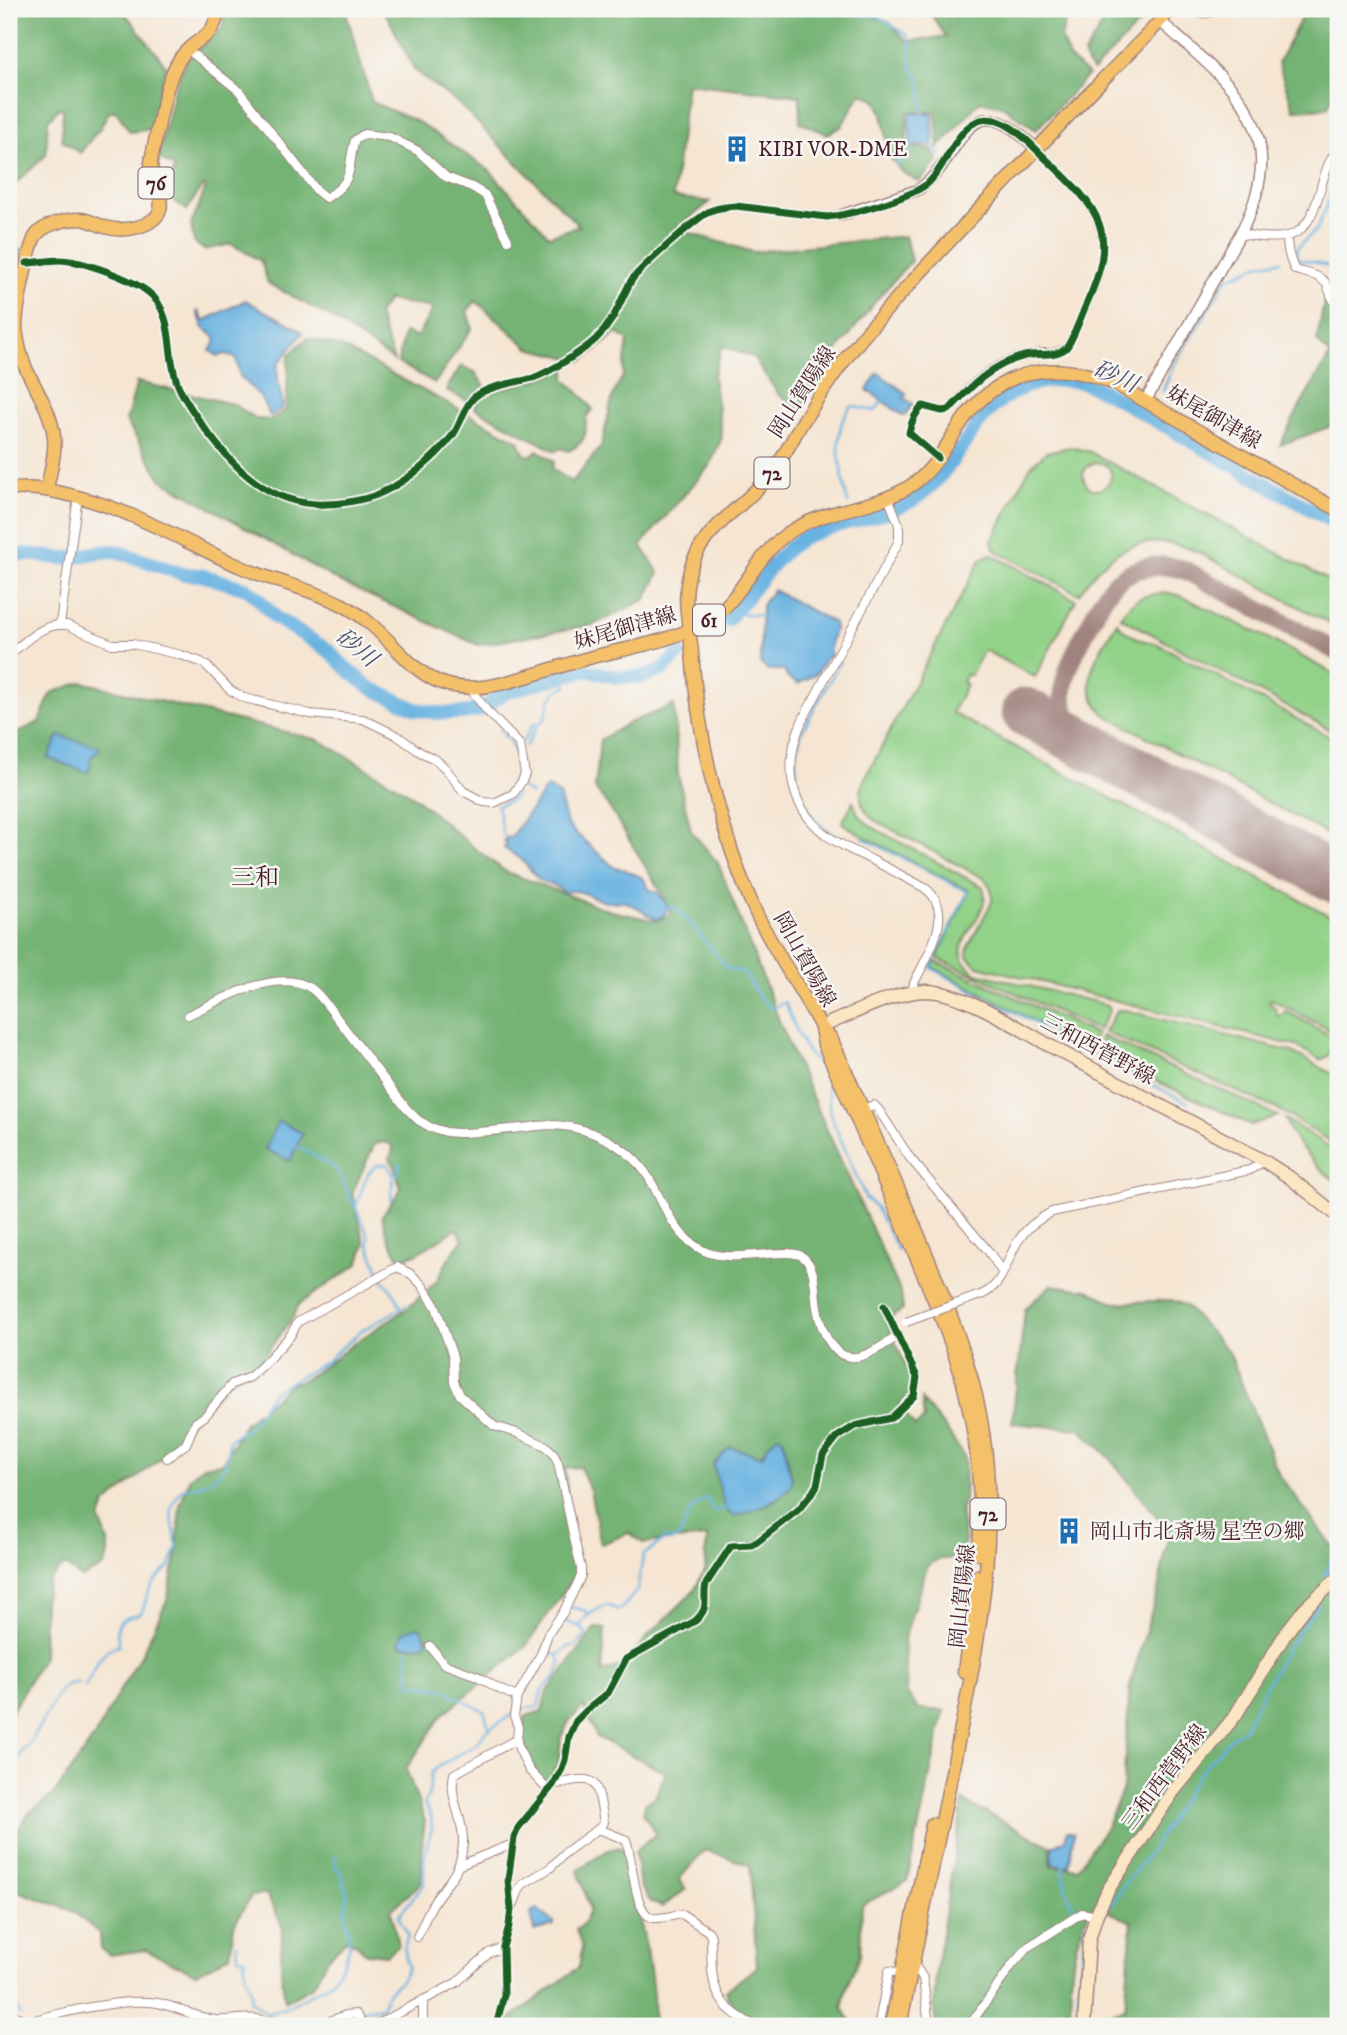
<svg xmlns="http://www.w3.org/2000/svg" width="1347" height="2035" font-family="'IM FELL DW Pica','Noto Serif JP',serif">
	<rect width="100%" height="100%" fill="#f6f6f2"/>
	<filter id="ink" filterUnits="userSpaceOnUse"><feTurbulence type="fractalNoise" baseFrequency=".0143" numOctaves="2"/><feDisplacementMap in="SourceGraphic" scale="14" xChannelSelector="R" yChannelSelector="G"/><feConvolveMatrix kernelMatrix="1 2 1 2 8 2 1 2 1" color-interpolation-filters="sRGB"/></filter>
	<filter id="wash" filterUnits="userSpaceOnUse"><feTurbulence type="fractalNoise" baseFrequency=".00686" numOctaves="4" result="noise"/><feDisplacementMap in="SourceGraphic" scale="28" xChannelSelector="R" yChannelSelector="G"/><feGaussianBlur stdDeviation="1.57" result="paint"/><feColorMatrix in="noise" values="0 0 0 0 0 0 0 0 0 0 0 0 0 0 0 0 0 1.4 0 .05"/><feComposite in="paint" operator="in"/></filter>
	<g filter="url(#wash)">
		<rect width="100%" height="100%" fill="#f5e5d2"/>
		<path fill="#91d188" stroke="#6e785a" stroke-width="2" fill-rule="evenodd" d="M1070,447L1090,452L1338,585V628L1198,552C1144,530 1109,547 1079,594L995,550L992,541L1030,467L1046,452ZM1096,462C1128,466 1102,504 1086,484C1079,474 1086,465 1096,462Z
			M991,554L1076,600L1035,677L984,650L970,676L966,674L962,682L966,684L952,713L1338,920V1034L1271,999L1269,1003L1276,1009V1014L1280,1016L1286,1011L1333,1037L1335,1044L1328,1056L1321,1060L1296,1046L978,966C970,960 966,957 968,947L992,902C993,892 991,887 985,879L874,820C862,809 859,800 862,784L981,559Z
			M1169,593L1181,596L1264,636L1338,676V734L1120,617C1134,597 1145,594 1169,593Z
			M1117,622C1123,633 1144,643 1156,643L1338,741V840L1106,715C1073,684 1099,653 1117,622Z
			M853,802L858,814L870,826L983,887C995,918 935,946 976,973L1108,1005L1110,1010L1098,1030L937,958L969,891L863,836L842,823Z
			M935,961L1096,1034L1089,1050L932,967Z
			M1117,1010H1125L1292,1052L1338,1077V1146L1281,1111L1104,1032Z
			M1102,1036L1278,1116L1251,1125L1100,1055L1104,1048L1100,1041Z
			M1285,1119L1338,1152V1183C1317,1168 1294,1143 1285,1119Z"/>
		<path fill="#74b374" stroke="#5f6950" stroke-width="2" fill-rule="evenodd" d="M9,9H119L125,13L167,67L160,88L152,129L130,132L116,111L109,112L100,128L80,153L62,140L63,109L60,107L48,120L46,155L13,186L9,181Z
			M225,9H345L372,102L418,122L490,171L549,236L579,226L459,104L415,71L389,19L381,9H854L889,22L907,41L946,37L928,9H1068L1061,38L1069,58L1088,75L1036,130L1002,106L980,101L939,147L936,112H907V147L932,149L938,161L919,182L902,172L890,158L882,113L875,99L861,93L841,127L827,134L800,122V96L687,83L673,197L710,202L676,229L753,252L905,236L911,261L879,297L823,369L801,410L779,395L753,357L722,346L713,376L722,437L710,465L641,545L659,573L646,599L593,625L478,645L342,583L162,480L126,421L137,382L233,404L256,419L270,420L286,410L289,355L307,338L341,347L519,441L524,454L531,456L537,450L554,461L552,469L572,482L601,447L613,395L623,376L628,340L617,333L582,361L529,348L476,301L467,311L472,328L435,383L398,363L404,333L417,337L433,308L388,300L378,315L394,361L332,318L268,283L261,261L231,244L204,250L194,242L191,225L206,187L202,186L187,210L168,197L174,167L158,158L173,93L186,60L222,29Z
			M1108,9H1153L1093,71L1087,64L1084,54L1098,32Z
			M1306,9H1338V87L1327,108L1294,110L1278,63Z
			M9,248L22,249L15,295L9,307Z
			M1326,292L1338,309V429L1334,425L1280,445L1299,408L1330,355L1317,341Z
			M566,365L565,379L586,400L593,410L586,417C587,435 585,443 568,451L561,448L555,451L475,408L478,399L496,391L547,376Z
			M461,366L475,372L485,387L467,401L446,390Z
			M82,682L319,740L412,795L473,847L506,872L611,911L657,921L671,913L665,899L611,810L595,788L600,740L629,723L674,705L678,775L691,831L718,863L789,1046L901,1293L903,1310L893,1316L888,1325L914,1385L911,1394L899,1405L915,1427L924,1419L922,1400L949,1433L965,1458L964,1503C953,1519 975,1536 958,1559C945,1558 936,1558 927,1567L904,1639L907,1694L918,1709L944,1711L907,1881L862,1905L860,1955L847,1986L842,2008L855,2026H759L738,2011L729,1999L725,1991L757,1967L750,1865L705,1850L679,1879L686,1889L662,1907L651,1902L640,1886L635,1851L656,1834L643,1813L645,1804L655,1797L666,1773L597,1737L583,1706L568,1723L561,1737L559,1762L547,1782L537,1775L528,1754L522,1735L526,1716L542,1711L546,1694L595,1628L605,1629L602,1672L627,1664L647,1637L694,1591L705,1569L707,1537L643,1543L629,1533L601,1544L590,1490L580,1467L565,1468L571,1540L578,1571L526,1646L442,1715L406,1769L425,1821L422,1844L421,1883L391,1910L398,1946L387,1955L366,1953L357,1944L346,1940L327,1959L313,1986L285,2001L281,1971L282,1926L267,1894L251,1896L234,1925L230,1955L196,1974L145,1950L110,1955L101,1948L100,1934L73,1911L9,1888V1844L28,1814L54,1794L95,1736L120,1690L141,1656L167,1600L177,1553L180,1505L190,1477L203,1466L222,1463L245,1423L291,1384L303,1380L330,1362L356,1342L409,1307L437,1281L449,1258L463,1239L456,1229L416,1254L400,1259L389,1240L382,1216L401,1189L394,1165L390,1158L393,1150L391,1144L382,1142L374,1145L352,1193L365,1244L358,1264L299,1304L292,1319L254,1369L230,1381L188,1425L165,1455L105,1504L100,1520L108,1541V1556L104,1566L82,1578L64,1565L49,1580L44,1602L43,1657L9,1716V737L39,722L51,693ZM778,1436L784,1440C785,1450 792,1473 791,1479C789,1502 750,1511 732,1514L730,1447L760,1456Z
			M1051,1285L1088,1290L1114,1303L1171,1300L1185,1305L1229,1352L1279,1475L1338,1554V2026H1098L1097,2019L1125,2008L1132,1922L1094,1905C1068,1945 1071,1981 1070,2026H936L934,2007L936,1971L963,1801L1051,1846V1866L1078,1868L1106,1827L1123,1789L1130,1685L1159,1586L1169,1532L1109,1457L1080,1429L1012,1423L1025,1309Z
			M620,1847C630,1859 628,1866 631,1882C642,1931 656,1975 653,2026H506L508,2021L579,1967L582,1948L576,1929L583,1924L590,1910L578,1870L608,1850Z"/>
		<path fill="#68b2e1" stroke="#596886" stroke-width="2" d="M910,114H933L934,145L911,146L909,119Z
			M246,300C264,313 286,319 303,333L278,364C275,380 282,393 283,408L270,416L260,396L240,376L236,358L226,354L218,356L210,351L215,344V337L204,328L197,312L198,311L204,321Z
			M878,373L907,394L904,398L913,404L904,416L867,390Z
			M773,590L834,623C836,634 826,644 831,655L825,659L817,673L798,684L787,677L784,670H768L760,663L762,605Z
			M60,736L100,747V749L91,757L89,771L86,772L48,758L58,737Z
			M547,787L559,795L567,824L572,830L615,868L623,869L643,878L649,889L658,893L666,903L667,909L663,916L656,919C645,914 637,906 626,902C618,900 610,903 603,901C586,896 583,888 564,892L554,885L539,880L521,859L504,848L507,844L504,841L506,837L510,838Z
			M278,1121L303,1133L290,1161L265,1149Z
			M779,1435C786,1441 785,1451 787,1460C788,1467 792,1474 792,1481C791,1496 747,1514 734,1516L726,1510L713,1465L730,1447L760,1456H762L769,1444Z
			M418,1627C424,1630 427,1638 426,1644L414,1646L400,1645L399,1642L403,1632Z
			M1067,1831L1074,1833L1069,1866L1052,1864L1053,1846L1065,1840Z
			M537,1909L554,1922V1925L534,1931L531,1912Z"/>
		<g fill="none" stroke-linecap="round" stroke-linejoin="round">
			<path stroke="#68b2e1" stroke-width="2.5" d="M830,9L841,14L878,16L907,35L911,43L910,65L919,78L921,88L923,115
				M933,143L940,155
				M1338,164L1326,208L1317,229L1297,248V259L1315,262L1333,268L1338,266
				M896,166L913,144
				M1163,391L1173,366L1227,279L1261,264L1281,261
				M1153,419L1154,417
				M848,503C842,476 829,428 852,406L875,411L884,398
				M850,518L851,521
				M735,613L765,616
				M522,743L534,723L538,724
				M526,746L538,724L544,720C550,703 548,693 567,686L562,675
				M796,754L802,731L840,662L839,661
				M796,761C795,789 807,819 832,834C840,839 850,843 858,847L860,843
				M522,788L531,794
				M499,797C528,777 521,753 500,730
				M497,805L503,835
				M497,806L511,800L517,795
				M863,838L968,892L936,956
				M664,907L675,908L695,928L724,965L730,969L744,973C755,989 756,996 772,1009L785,1002C795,1026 803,1056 826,1070L830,1114L866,1199L875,1206L898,1250
				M934,961L931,968L1088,1051
				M1093,1054L1188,1103
				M296,1146L334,1167L338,1172L365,1227L368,1235L369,1247L383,1280L395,1294L401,1308
				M393,1174H398L400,1164
				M355,1207C364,1193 363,1162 387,1164L393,1174L391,1201
				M1325,1574L1332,1558
				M1325,1575L1338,1564
				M569,1607L584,1610L588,1613
				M562,1619L579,1627
				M407,1649L409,1683L446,1689L452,1695L484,1711L489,1728
				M544,1654L549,1653L557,1655
				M85,1686C95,1671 98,1650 119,1645C113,1621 120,1620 141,1613C144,1607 145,1603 147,1596C150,1586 161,1573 170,1567C171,1559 176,1554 177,1547C177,1543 175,1539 175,1535C171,1513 167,1506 184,1488C203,1487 222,1478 227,1458C229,1453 228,1447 229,1441L238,1433L247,1430L273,1392L329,1360C337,1348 351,1343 359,1332L407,1305
				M9,1772L13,1768L22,1752L29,1745L59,1692C64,1685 70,1682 78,1683
				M1063,1865L1066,1891L1075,1911
				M1111,1905L1127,1881L1149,1854L1198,1774L1233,1736L1245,1729L1251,1714L1285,1651L1318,1605
				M1084,1937L1087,1924
				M237,1944L238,1957L244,1958L246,1977L252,1994L250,2000L267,2014L277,2026
				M9,2006L16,2007L20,2015
				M358,2011L382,2007L386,1995L402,1979L408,1968L404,1947L408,1935L398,1916L424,1885V1858L432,1827L431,1816L425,1805V1801L429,1794L431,1773L438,1767L477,1744L486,1731L521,1709L538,1707C539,1702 540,1695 543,1690C551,1679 566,1671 558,1655L568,1647L575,1646L585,1637V1631L579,1627C586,1614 594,1611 607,1605L618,1610L623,1607L637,1590L643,1557L645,1554L666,1538L669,1541C684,1539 683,1525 689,1514C694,1507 700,1502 707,1498L714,1511L726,1508
				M267,2014L289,2006L327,1985L333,1979L345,1960L350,1945L345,1914L347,1890L344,1886L342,1874L336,1868L335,1857
				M9,2025L14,2026
				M304,2026L315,2023
				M1075,2026L1083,1944"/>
			<path stroke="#68b2e1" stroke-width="14" d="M9,557C26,550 46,559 65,558C82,557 98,550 116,551L183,574L201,575L247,589L257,597L276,618L329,651L349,671L371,688L416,709L437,713H462L480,710L506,692L585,670L618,677H643L662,670L679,654
				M727,620C750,597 775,553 803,538C839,520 888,519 919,496C947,476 961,444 983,418C1005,390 1043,375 1079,382C1089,384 1099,390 1109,394L1338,525"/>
			<path stroke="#a0827e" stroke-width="19" d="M1080,741C1049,701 1066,670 1086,631C1092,620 1097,608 1104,597C1121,569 1154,560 1185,570L1338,652"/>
			<path stroke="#a0827e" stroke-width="49" d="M1026,712L1338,880"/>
		</g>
	</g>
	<g filter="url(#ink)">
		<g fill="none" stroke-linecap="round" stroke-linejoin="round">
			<g stroke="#a0827e" stroke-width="10">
				<path id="minor" d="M1193,9C1200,15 1209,15 1216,9
					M187,49L239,91L317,191L326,198C357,179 346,169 355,140L364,134L390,137L418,151L446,177L472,187L485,195L508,240
					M1240,234C1295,243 1308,238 1322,183C1326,171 1329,159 1338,149
					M1287,237C1287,249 1289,259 1295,270C1305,273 1322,275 1327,285C1331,293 1331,300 1338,306
					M27,263C37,263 48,260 59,260C81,260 130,278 148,292C156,298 162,308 165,318C172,340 169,364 178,385C184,400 194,413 203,426C233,468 271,507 327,504C342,504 370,499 383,492C409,480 435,458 453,435C461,424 465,403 477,395C493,385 515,383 533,378C550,372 583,351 596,339C615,321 619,303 631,281C638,270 699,216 710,211C719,207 727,207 736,206L827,217L842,215
					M938,458L909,433C911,422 915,413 923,406L942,411L949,410C964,393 979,376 1000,365C1011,359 1024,356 1036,354C1045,352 1059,355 1066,347C1073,341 1082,313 1087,304C1123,227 1092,202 1037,150
					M888,497L899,525V541L802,721C784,762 787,804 825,834C839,845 856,852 872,860C890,869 908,879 925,888C957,912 927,956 914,983L912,992
					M60,624L78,497
					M9,655C25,642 43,622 67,625L112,644H133L181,655L201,662L208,667L230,690L244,698L310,714L363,719L396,735L420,752L435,759L446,769L463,791L484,802L494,803L513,794L522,781L525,774L520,745L487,711L474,694L473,688
					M188,1015C219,1001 273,969 307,986C316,990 321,998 327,1005L406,1108L418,1120L430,1127L446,1132L457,1133C479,1133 500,1130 521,1128C531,1127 542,1125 553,1125C593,1127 634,1148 653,1185C666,1210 677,1238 704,1251C733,1265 788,1245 803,1257C817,1268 814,1291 817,1307C819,1321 824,1335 832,1346C851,1371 879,1348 898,1336
					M862,1109L874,1105L878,1109L910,1158L989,1252L1002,1272
					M983,1294C1004,1284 1006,1260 1018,1241C1026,1228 1038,1219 1052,1212L1250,1170L1264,1161
					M167,1458L186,1444L195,1423L205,1416L232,1384L250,1377L263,1365L290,1336L298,1322L397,1267L411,1274L422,1285L436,1307L453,1357L454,1382L460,1395L494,1426L517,1433L546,1446L553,1453L558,1463L574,1538L581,1568V1576L564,1611L548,1634L541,1654L517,1697
					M430,1646L444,1664L477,1676L501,1690L517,1697L514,1716L518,1727L517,1742L519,1749L529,1770L548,1790
					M599,1829L626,1840C633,1856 633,1914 653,1918C662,1919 673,1915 682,1914L709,1932L711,1937C712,1959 709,1984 723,2002C730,2013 744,2019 754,2026
					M460,1865L513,1844
					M512,1908L520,1888L523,1884L550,1868L566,1852L602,1826L604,1822C596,1778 599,1774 553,1785
					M417,1937C422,1927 426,1916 431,1907C446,1881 460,1877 463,1844C465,1820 448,1799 454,1774L517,1739
					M913,1963L923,1978L929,2026
					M9,2014L18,2017L25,2023C57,2013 125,1997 158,2003C177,2007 195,2017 215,2020C231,2022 260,2012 272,2026
					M317,2026L346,2015L356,2014L364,2026
					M374,2026L456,1983L489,1953L503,1947
					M423,2026V2000
					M496,2026L504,1995L503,1947L509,1926L511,1909L508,1880L514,1838L518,1828L553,1785L562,1769L565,1760L569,1737L576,1721L587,1710L608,1693L626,1659L695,1621C711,1607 702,1600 706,1584L731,1546L751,1545L757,1542L798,1510L813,1492L817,1485L823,1455L837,1437L855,1426L891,1418L914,1396L917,1377L884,1306
					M876,2026L879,2022L889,1971L902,1973
					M969,2026L1013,1964L1028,1947L1082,1913L1096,1916"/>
			</g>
			<g stroke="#a0827e" stroke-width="13">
				<path id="tertiary" d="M842,215L918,190C966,157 963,75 1037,150
					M1146,400L1240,234C1295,129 1234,87 1160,21"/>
			</g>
			<g stroke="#a0827e" stroke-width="15">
				<path id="secondary" d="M821,1027C850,1015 895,991 926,991C965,992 1018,1028 1052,1047C1123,1085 1193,1123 1264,1161L1289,1177L1338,1216
					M1084,2026L1089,1940L1096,1916L1108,1890L1173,1792L1235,1716L1286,1633L1305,1608L1338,1578"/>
			</g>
			<g stroke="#a0827e" stroke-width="15">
				<path id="primary" d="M47,489C50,472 56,454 54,437C51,409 34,388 24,364C20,352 17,340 16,327C16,310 27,256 34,239C40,225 65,219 80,219C89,219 97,225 105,227C120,232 143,229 155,218C170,204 151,181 151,163C152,153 155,142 157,132C162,109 168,75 181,57C198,34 212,43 219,9
					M9,490C33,486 54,491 78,497C136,512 186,543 241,567C274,582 312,589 343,605C408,640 413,706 504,683C535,675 566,664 596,656C633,647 672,641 706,622C741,602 754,557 787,534C825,506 878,511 916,482C938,465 950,438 966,416C1006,366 1058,360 1115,384L1338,510
					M821,1028L824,1045C853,1110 882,1175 909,1240C926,1281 945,1322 958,1365C976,1425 983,1491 979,1554
					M964,1672L977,1576
					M891,2026L932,1824
					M900,2026C917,1942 934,1857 952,1772C977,1649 1006,1522 976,1396C963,1342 942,1292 921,1241C892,1173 861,1106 831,1038L821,1027C801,989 776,954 757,915C721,837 698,738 692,653C690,629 683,603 688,579C696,529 746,508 774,470C785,455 793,438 802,423C822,391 843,360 867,332C938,250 1015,173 1090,93C1116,65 1145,39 1171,9"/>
			</g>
			<use href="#minor" stroke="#fff" stroke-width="8"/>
			<use href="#tertiary" stroke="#fff" stroke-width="10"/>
			<use href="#secondary" stroke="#fbe6c4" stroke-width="12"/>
			<use href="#primary" stroke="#f4c16b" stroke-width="12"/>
			<g stroke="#a0827e" stroke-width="10" stroke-linecap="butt">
				<path id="minor-bridge" d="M906,1322L983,1294"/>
			</g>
			<use href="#minor-bridge" stroke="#fff" stroke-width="8"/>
			<g stroke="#f6f6f2" stroke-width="11">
				<path id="cycleway" d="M27,263C37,263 48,260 59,260C81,260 130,278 148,292C156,298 162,308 165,318C172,340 169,364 178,385C184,400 194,413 203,426C233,468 271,507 327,504C342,504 370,499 383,492C409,480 435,458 453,435C461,424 465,403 477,395C493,385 515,383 533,378C550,372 583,351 596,339C615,321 619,303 631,281C638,270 699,216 710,211C719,207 727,207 736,206L827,217C851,215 909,198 927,184C946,168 956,126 981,120C1006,114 1030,144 1046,159C1100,209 1120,232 1086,305C1082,314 1072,342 1066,348C1056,357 1037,353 1025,356C992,364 971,386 949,410L942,411L923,406C915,413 911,422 909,433L938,458
					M496,2026L504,1995L503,1947L509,1926L511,1909L508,1880L514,1838L518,1828L553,1785L562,1769L565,1760L569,1737L576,1721L587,1710L608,1693L626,1659L695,1621C711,1607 702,1600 706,1584L731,1546L751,1545L757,1542L798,1510L813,1492L817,1485L823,1455L837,1437L855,1426L891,1418L914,1396L917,1377L884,1306"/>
			</g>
			<use href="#cycleway" stroke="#1b5e20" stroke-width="7"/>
		</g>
	</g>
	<defs>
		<g id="building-bare" transform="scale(2.1)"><path d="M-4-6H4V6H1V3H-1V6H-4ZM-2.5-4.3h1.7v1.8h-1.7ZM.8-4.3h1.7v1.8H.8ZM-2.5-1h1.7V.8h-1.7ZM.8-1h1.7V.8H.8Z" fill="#1f6fb2" stroke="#f6f6f2" stroke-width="2.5" paint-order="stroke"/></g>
	</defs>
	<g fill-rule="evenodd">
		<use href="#building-bare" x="737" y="149"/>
		<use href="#building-bare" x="1069" y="1531"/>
	</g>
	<g text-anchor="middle" stroke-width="5" stroke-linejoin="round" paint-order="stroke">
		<g fill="#f6f6f2" stroke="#7e6067" stroke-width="2">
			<rect x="138.5" y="167.5" width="35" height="31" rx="5"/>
			<rect x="754.5" y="457.5" width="35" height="31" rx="5"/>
			<rect x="693" y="604.5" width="32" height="31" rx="5"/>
			<rect x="970.5" y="1498.5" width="35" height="31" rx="5"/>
		</g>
		<g font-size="19" font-weight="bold" fill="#4a1f2b">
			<text x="156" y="190">76</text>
			<text x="772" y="480">72</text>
			<text x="709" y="627">61</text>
			<text x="988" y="1521">72</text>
		</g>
		<g font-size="21" fill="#4a1f2b" stroke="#f6f6f2" text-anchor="start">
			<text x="758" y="156">KIBI VOR-DME</text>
			<text x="1090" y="1538">岡山市北斎場 星空の郷</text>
		</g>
		<g font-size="21" fill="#4a1f2b" stroke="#f6f6f2">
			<text transform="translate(802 392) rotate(-57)" y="7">岡山賀陽線</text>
			<text transform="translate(1214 417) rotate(30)" y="7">妹尾御津線</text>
			<text transform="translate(625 628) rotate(-16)" y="7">妹尾御津線</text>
			<text transform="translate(805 959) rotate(61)" y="7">岡山賀陽線</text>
			<text transform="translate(1098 1049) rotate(28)" y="7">三和西菅野線</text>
			<text transform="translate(962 1596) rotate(-84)" y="7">岡山賀陽線</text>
			<text transform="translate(1164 1777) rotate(-53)" y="7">三和西菅野線</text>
		</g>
		<g font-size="23" font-style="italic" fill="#54526b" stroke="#f6f6f2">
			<text transform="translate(1116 376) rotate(24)" y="8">砂川</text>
			<text transform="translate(357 647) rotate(39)" y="8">砂川</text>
		</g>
		<g font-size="24" fill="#4a1f2b" stroke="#f6f6f2">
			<text x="255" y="885">三和</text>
		</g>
	</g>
	<rect width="1347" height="2035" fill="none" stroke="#f6f6f2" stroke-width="35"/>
</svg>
